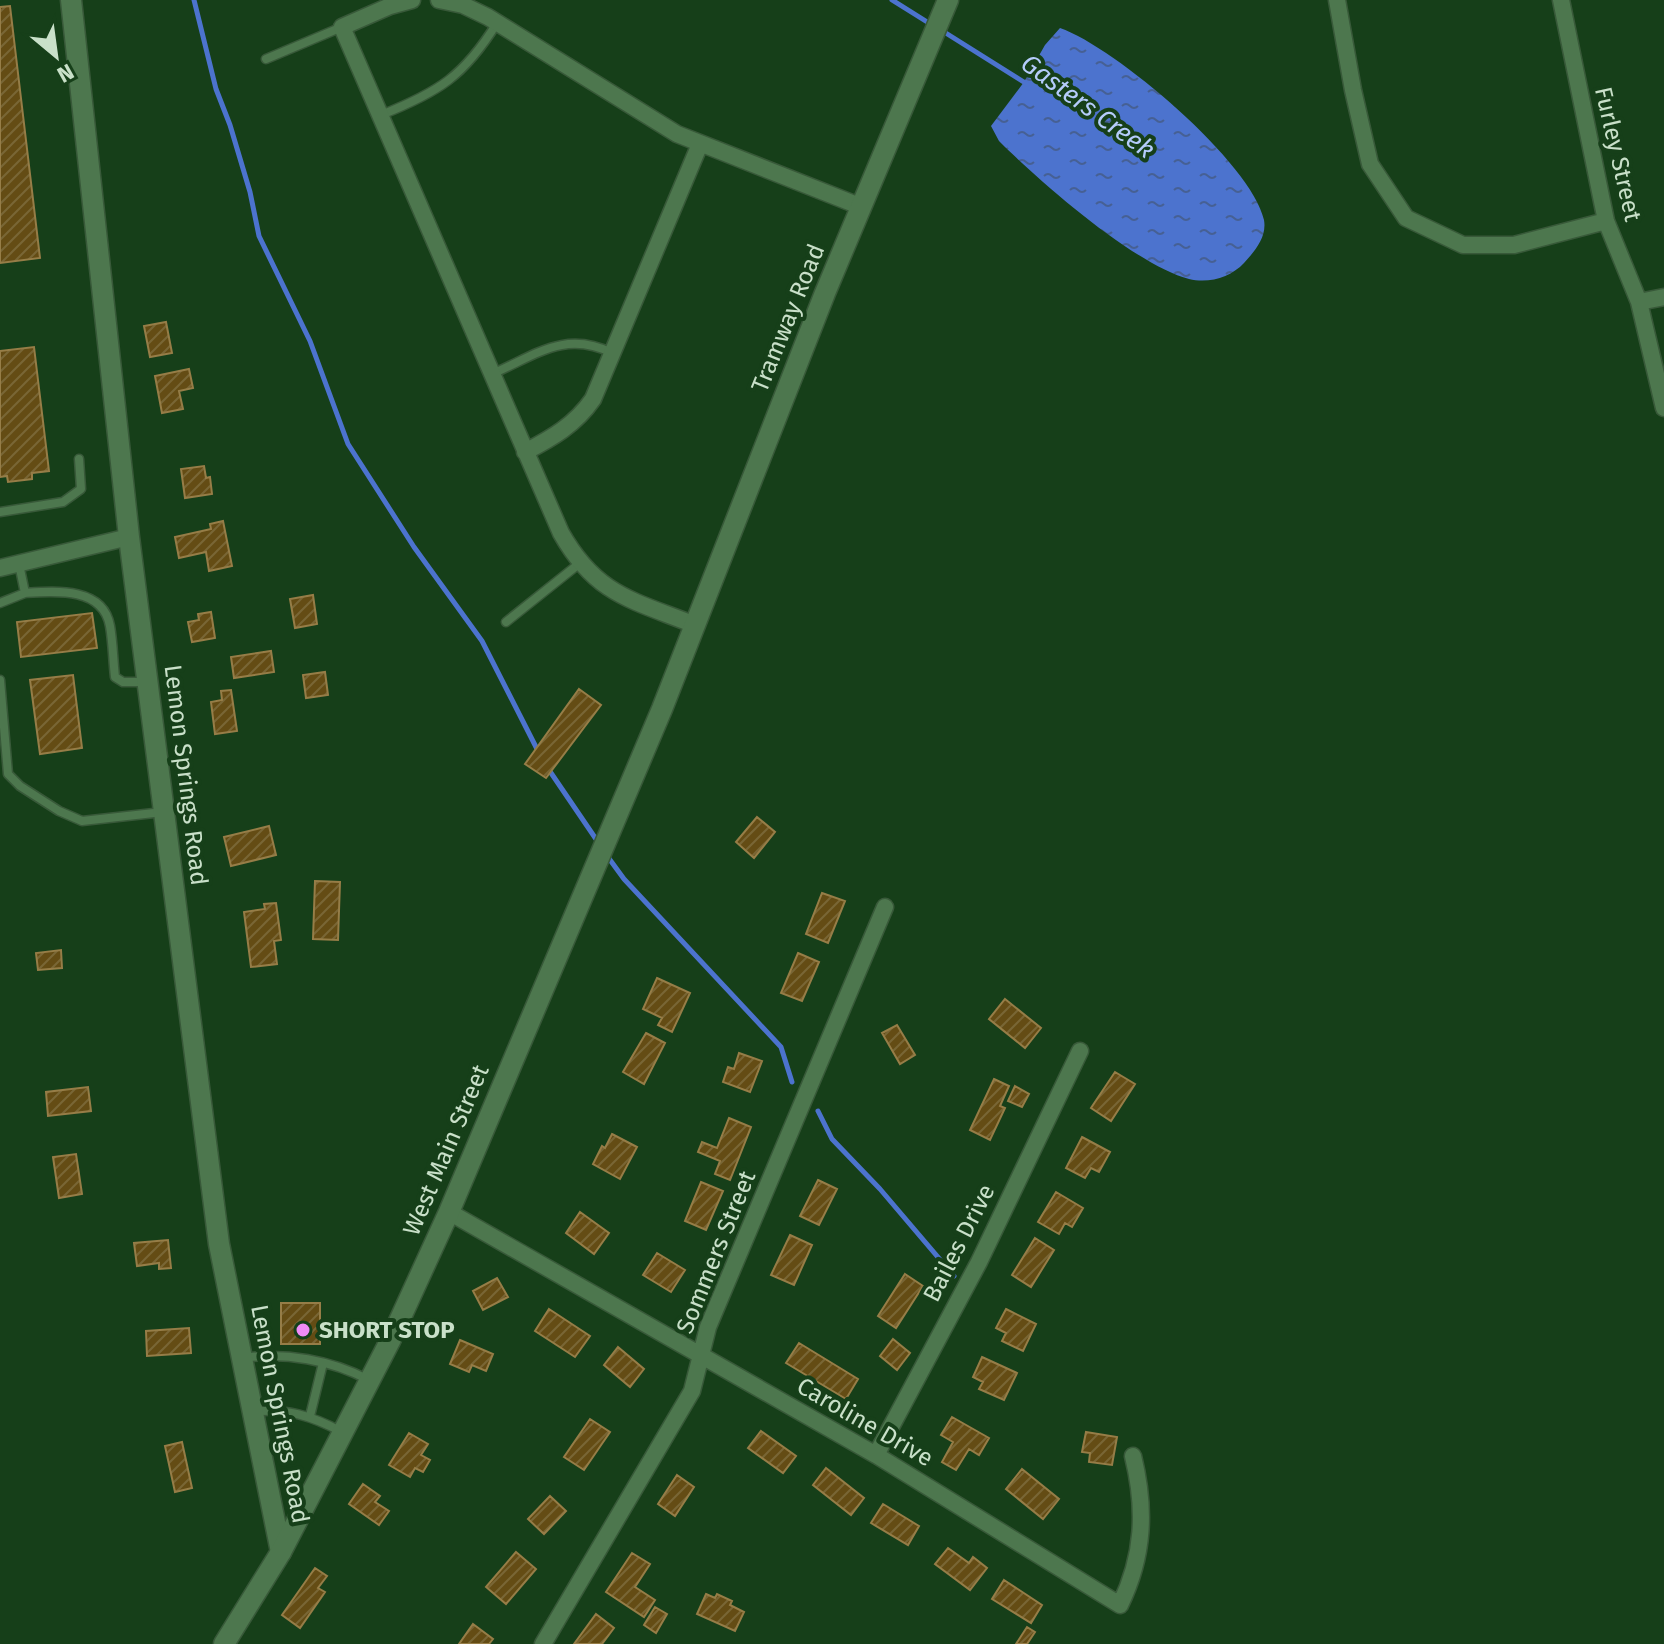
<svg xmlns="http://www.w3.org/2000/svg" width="1664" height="1644" font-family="'Fira Sans',sans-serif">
	<defs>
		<pattern id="water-ripples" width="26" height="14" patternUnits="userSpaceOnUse" patternTransform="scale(2)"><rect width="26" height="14" fill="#4c73ce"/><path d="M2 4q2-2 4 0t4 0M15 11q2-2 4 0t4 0" fill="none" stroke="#466094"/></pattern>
		<pattern id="building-hatch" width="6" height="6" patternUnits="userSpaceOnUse" patternTransform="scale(2)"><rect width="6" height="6" fill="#644c14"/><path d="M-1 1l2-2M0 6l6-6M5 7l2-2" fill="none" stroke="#796635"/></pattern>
	</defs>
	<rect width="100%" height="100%" fill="#163f19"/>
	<path fill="url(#water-ripples)" d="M1060,28C1115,47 1252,163 1264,220C1267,237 1255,251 1244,263C1231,277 1209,284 1189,279C1135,265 1039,181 999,141L991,126L1024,82L1045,45Z"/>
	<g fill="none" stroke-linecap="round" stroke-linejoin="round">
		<path stroke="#4c73ce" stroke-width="5" d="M194,0L216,89L230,125L250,192L259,236L310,341L348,444L414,547L482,641L538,751
			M892,0L932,25
			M941,30L1027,84
			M547,767L600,845
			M605,853L624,879L781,1047L792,1082
			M818,1111L832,1139L880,1189L954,1276"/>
	</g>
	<path fill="url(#building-hatch)" stroke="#967d47" stroke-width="2" d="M10,6L40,258L0,263V7Z
		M166,322L172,353L150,357L144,326Z
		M34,347L49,471L32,473V479L8,482L7,476L0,477V351Z
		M189,369L193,388L179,391L183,409L162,413L155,376Z
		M204,466L206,478L210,477L212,494L185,498L181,469Z
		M223,521L232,566L209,571L206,552L179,558L175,537L211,529L210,524Z
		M313,595L317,624L295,628L290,599Z
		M211,612L215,638L192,642L188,622L199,620L198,614Z
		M92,613L97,648L21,657L17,622Z
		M271,651L274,672L234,678L231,657Z
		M325,672L328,695L306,698L303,675Z
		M73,675L82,748L40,754L30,680Z
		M579,689L601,705L546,778L525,764Z
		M231,690L237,731L215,734L211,702L222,700L221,691Z
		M757,817L775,832L754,858L736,842Z
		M269,826L276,855L231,866L224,837Z
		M315,881L340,882L338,940L313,939Z
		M822,893L845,901L828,943L806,934Z
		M276,903L281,940L274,941L277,964L251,967L244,912L265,909L264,904Z
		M61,950L62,968L38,970L36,953Z
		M798,953L819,962L802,1001L781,993Z
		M657,978L690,993L672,1032L658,1025L662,1018L643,1009Z
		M1005,999L1041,1028L1025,1048L989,1019Z
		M897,1025L915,1055L900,1064L882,1033Z
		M646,1033L665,1043L644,1084L623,1072Z
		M739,1053L762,1061L750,1092L723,1082L728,1067L734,1069Z
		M1115,1072L1135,1084L1111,1121L1091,1108Z
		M994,1079L1009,1086L1000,1106L1005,1108L990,1140L970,1130Z
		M1015,1086L1029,1094L1022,1107L1008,1101Z
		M88,1087L91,1111L48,1116L46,1092Z
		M729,1118L751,1127L730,1180L715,1174L720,1161L698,1152L702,1142L717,1148Z
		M612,1134L637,1147L620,1179L593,1164L602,1146L605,1148Z
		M1082,1137L1110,1152L1099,1172L1091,1168L1085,1178L1066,1168Z
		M76,1154L82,1194L59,1198L53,1157Z
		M818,1180L837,1189L819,1225L800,1216Z
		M701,1182L723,1191L706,1230L685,1221Z
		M1056,1192L1083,1208L1072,1227L1065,1223L1059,1234L1038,1222Z
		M580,1212L609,1233L594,1254L566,1233Z
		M790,1235L812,1245L794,1285L771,1275Z
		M1035,1238L1054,1250L1031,1287L1012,1275Z
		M168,1240L171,1268L159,1269V1263L137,1266L134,1243Z
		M657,1253L685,1270L671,1292L643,1275Z
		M905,1274L923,1286L896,1328L878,1316Z
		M497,1278L508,1297L483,1310L473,1291Z
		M281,1303H320V1344H281Z
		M549,1309L590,1336L575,1357L535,1331Z
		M1006,1309L1036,1324L1023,1351L1002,1341L1006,1333L996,1328Z
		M189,1328L191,1353L147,1356L146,1331Z
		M893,1339L910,1353L897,1370L880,1356Z
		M460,1340L493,1354L486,1371L472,1365L469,1372L450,1364Z
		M799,1343L858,1379L846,1399L786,1363Z
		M618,1347L644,1369L630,1387L604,1365Z
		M982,1357L1017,1373L1004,1400L979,1389L983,1382L973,1377Z
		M952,1417L989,1438L979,1455L969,1449L956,1470L942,1462L953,1442L941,1435Z
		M590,1419L610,1432L584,1470L564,1457Z
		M761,1431L796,1456L783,1473L748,1448Z
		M1086,1432L1117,1437L1112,1465L1089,1462L1090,1453L1082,1452Z
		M409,1433L428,1444L421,1455L430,1460L423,1472L415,1468L410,1477L389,1465Z
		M182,1442L192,1488L175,1492L165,1446Z
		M826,1468L864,1498L851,1515L813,1485Z
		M1022,1469L1059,1499L1043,1519L1006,1489Z
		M677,1475L694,1487L675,1516L658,1504Z
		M363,1484L380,1496L375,1502L389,1511L379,1525L349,1504Z
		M550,1496L566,1511L544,1534L528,1519Z
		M883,1504L919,1526L908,1545L871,1523Z
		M948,1548L969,1563L973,1557L987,1568L970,1590L935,1564Z
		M516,1552L536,1569L506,1604L486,1587Z
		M632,1553L650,1564L635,1587L655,1600L644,1617L606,1592Z
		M315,1568L327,1576L318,1588L325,1592L300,1628L282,1615Z
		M1004,1580L1042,1605L1031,1623L992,1599Z
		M706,1594L715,1598L717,1594L732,1601L730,1605L744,1612L735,1631L697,1614Z
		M655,1607L667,1614L656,1633L644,1625Z
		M596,1614L614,1628L602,1644H574Z
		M473,1624L493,1639L489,1644H459Z
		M1027,1627L1035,1632L1027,1644H1016Z"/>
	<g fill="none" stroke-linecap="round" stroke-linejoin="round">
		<g stroke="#385939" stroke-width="11">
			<path id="service" d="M266,59L342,27
				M381,115C439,92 464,76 497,23
				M492,374C536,355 565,330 612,353
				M0,512L63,502L81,489L79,459
				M19,564L25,593C56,591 103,587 110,626C113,643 113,660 115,677L123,682H147
				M0,603L25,593
				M506,622L580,563
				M0,680L8,774L20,786L59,811L82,821L163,812
				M243,1358C285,1352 331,1360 369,1380
				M253,1412C285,1407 314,1417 342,1432
				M310,1416L323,1363"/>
		</g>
		<g stroke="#385939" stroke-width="19">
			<path id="minor" d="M412,0L390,6L342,27L561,533C596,595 632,600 695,625
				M439,0L463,5L488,17L677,134L862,207
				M1337,0L1353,90L1370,164L1406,218L1463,245H1514L1606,221
				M1561,0L1606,221L1639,302L1664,408
				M1639,302L1664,297
				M525,452C552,438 575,425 593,399L700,144
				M0,568L129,537
				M449,1212L876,1455L1120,1605C1144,1556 1146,1509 1133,1456
				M876,1455L979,1262L1080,1051
				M543,1644L692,1391L708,1327L885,907"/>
		</g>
		<g stroke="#385939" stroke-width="23">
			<path id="tertiary" d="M71,0L129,537L219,1244L281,1552"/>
		</g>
		<g stroke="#385939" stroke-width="23">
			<path id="secondary" d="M224,1644L281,1552L390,1341L449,1212L662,709L825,293L948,0"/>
		</g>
		<use href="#service" stroke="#4d774e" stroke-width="8"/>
		<use href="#minor" stroke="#4d774e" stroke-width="16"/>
		<use href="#tertiary" stroke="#4d774e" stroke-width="20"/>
		<use href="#secondary" stroke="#4d774e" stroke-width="20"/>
	</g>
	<circle fill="#ef8bf6" stroke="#163f19" stroke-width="3" cx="303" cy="1330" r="8"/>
	<g text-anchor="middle" stroke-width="8" stroke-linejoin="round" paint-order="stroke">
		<g font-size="24" fill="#c9e0c9" stroke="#163f19">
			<text transform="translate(1618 154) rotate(77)" y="8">Furley Street</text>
			<text transform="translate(788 318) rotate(-68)" y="8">Tramway Road</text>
			<text transform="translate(186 775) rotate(83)" y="8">Lemon Springs Road</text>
			<text transform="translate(446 1150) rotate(-67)" y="8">West Main Street</text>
			<text transform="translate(959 1243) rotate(-63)" y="8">Bailes Drive</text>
			<text transform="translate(716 1252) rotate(-68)" y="8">Sommers Street</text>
			<text transform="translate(280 1414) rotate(79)" y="8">Lemon Springs Road</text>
			<text transform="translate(865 1422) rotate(30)" y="8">Caroline Drive</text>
		</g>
		<g font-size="24" font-weight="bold" fill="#c9e0c9" stroke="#163f19" text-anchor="start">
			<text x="319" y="1338">SHORT STOP</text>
		</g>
		<g font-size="26" font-style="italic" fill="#b5ccfb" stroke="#163f19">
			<text transform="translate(1088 106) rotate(36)" y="9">Gasters Creek</text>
		</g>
	</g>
	<g transform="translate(56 56) rotate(151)" stroke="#163f19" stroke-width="6" paint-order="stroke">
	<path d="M0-6L14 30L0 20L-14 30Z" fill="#c9e0c9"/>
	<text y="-12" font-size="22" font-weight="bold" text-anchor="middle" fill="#c9e0c9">N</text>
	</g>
</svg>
